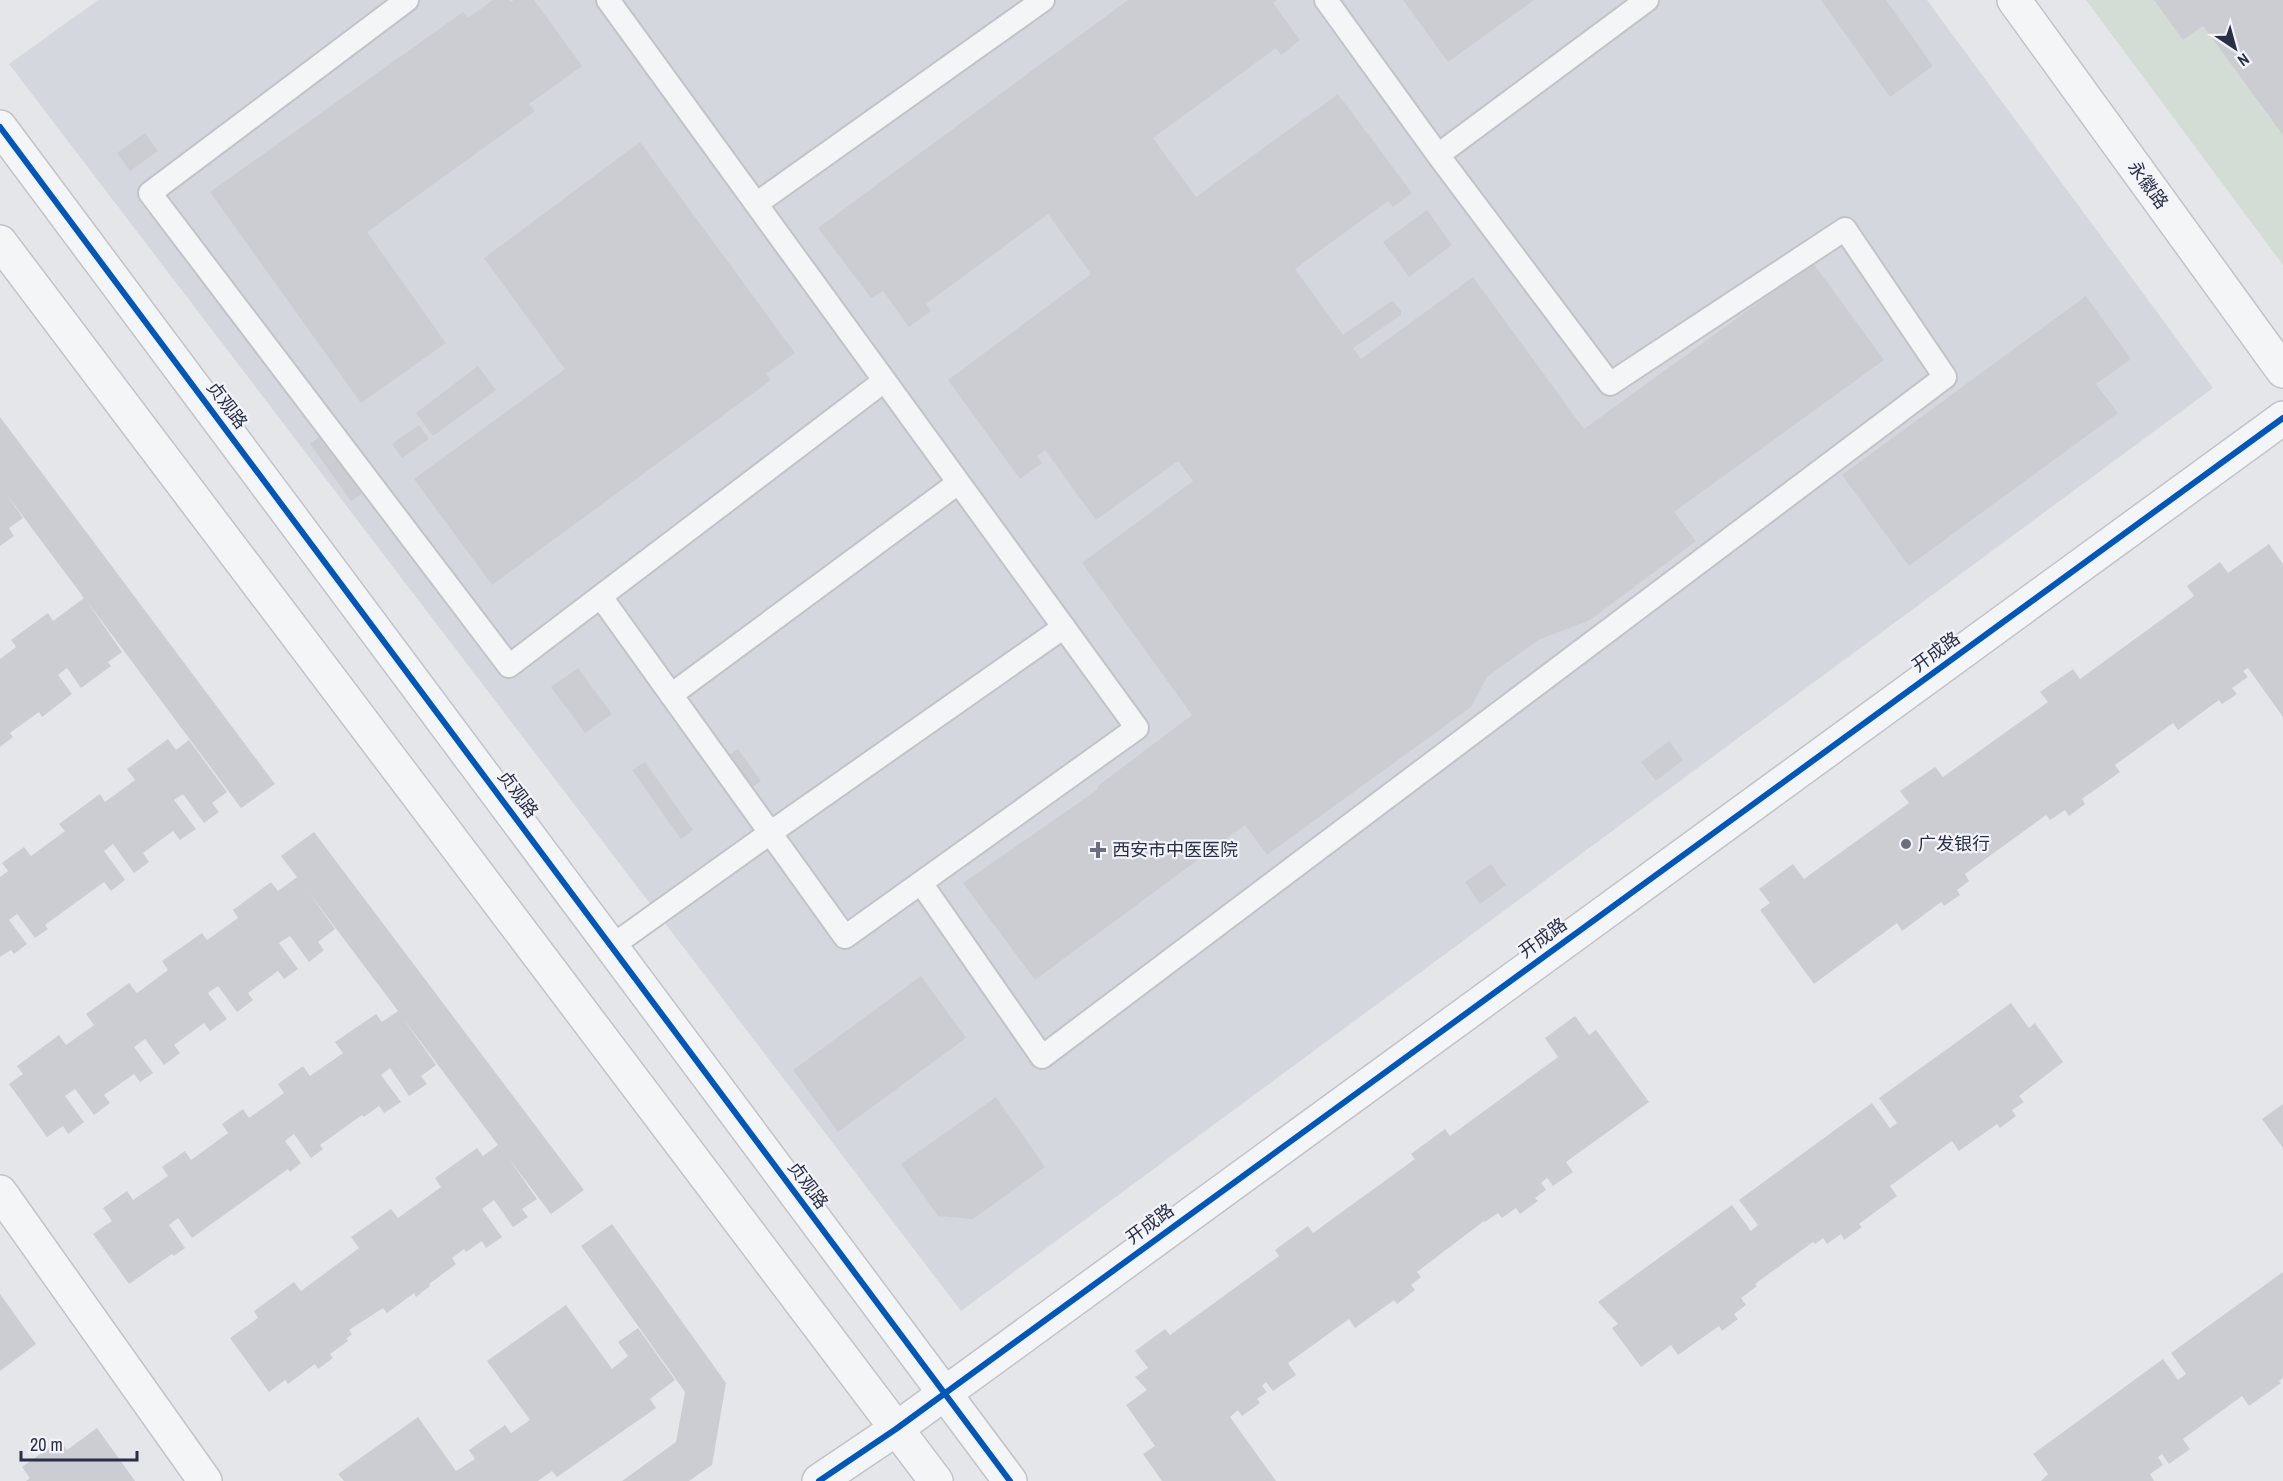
<svg xmlns="http://www.w3.org/2000/svg" width="2283" height="1481" font-family="'Archivo Narrow','Noto Sans SC',sans-serif">
	<rect width="100%" height="100%" fill="#e5e6ea"/>
	<path fill="#d5d7df" d="M98,0H1927L2213,388L961,1311L9,64Z"/>
	<path fill="#d3ddd5" d="M2086,0H2283V265Z"/>
	<path fill="#cccdd2" d="M493,0H509L510,2L514,0H534L582,66L529,104L535,111L367,232L446,343L361,403L210,192L463,12L468,18Z
		M1128,0H1277L1273,3L1300,40L1281,55L1276,48L1153,138L1196,197L1338,94L1412,193L1393,207L1388,201L1295,269L1343,335L1390,302L1393,301L1401,311V315L1353,348L1361,359L1473,277L1584,429L1813,263L1884,360L1674,512L1696,541L1590,620L1538,640L1487,677L1471,707L1267,855L1245,825L1035,980L963,883L1097,790L1099,785L1192,715L1082,563L1193,481L1178,461L1096,520L1045,450L1037,456L1042,463L1020,479L948,380L1091,274L1048,214L926,304L931,311L909,327L883,291L871,298L818,228Z
		M1403,0H1534L1448,62Z
		M1821,0H1886L1933,66L1890,97Z
		M2154,0H2283V135L2203,26L2183,40Z
		M145,133L158,151L130,171L117,153Z
		M640,142L795,353L766,374L771,380L492,585L414,479L565,369L484,258Z
		M1427,210L1452,245L1409,277L1383,242Z
		M2086,296L2131,359L2096,384L2118,413L1909,566L1842,475Z
		M478,366L496,390L433,436L416,413Z
		M0,417L275,784L241,808L86,600L122,652L108,662L111,666L81,688L67,668L58,675L72,694L42,717L39,712L10,733L13,737L0,747V659L16,647L11,640L48,613L53,621L84,598L4,491L23,518L9,528L14,536L0,546Z
		M419,425L429,439L402,458L392,444Z
		M330,429L372,487L351,501L310,444Z
		M2269,544L2283,564V717L2248,668L2243,671L2248,677L2232,688L2237,694L2222,704L2219,700L2178,730L2173,723L2115,765L2120,772L2082,799L2085,804L2069,816L2065,810L2050,820L2046,815L1965,874L1969,881L1957,890L1960,895L1944,906L1941,902L1902,931L1897,923L1814,984L1760,910L1770,903L1759,889L1793,864L1804,879L1909,803L1900,791L1935,767L1943,777L2048,702L2040,692L2073,669L2080,679L2194,596L2187,586L2220,562L2228,573Z
		M578,668L612,714L585,733L551,687Z
		M168,739L176,750L189,740L227,792L212,803L219,812L204,823L183,794L174,800L196,829L180,840L173,831L143,853L149,862L134,873L113,844L104,851L125,880L111,891L104,882L45,925L48,929L35,938L17,914L9,920L27,944L14,954L11,950L0,957V877L8,871L2,863L24,847L31,856L65,831L59,824L100,794L105,802L135,780L127,769Z
		M1669,741L1683,760L1656,781L1641,762Z
		M738,749L761,781L747,791L725,758Z
		M645,762L693,830L681,839L632,770Z
		M314,832L584,1190L551,1214L509,1159L537,1199L522,1209L528,1217L513,1227L494,1200L482,1209L502,1237L486,1248L482,1241L466,1252L464,1249L452,1258L456,1264L429,1284L430,1286L416,1297L414,1293L387,1313L383,1308L349,1330L352,1334L346,1339L348,1341L330,1354L333,1358L318,1369L315,1364L288,1384L285,1380L269,1392L230,1338L258,1318L254,1311L294,1282L301,1291L359,1248L351,1237L391,1209L398,1218L441,1187L435,1178L477,1148L483,1156L498,1145L402,1017L436,1065L421,1076L427,1084L409,1096L390,1068L381,1075L401,1102L384,1113L379,1106L364,1117L362,1115L320,1145L323,1149L311,1158L294,1134L285,1141L301,1163L290,1172L288,1169L192,1238L178,1218L169,1225L185,1248L174,1256L172,1254L129,1284L93,1234L112,1221L103,1208L127,1191L133,1200L168,1176L162,1167L185,1151L191,1160L228,1133L222,1124L243,1109L249,1118L284,1093L278,1084L303,1066L310,1076L343,1053L335,1042L376,1014L382,1022L398,1011L307,890L335,929L318,942L324,950L309,962L290,936L279,943L298,969L284,979L278,971L248,993L253,1000L237,1012L218,986L208,993L227,1019L210,1031L204,1023L174,1045L180,1053L164,1065L145,1039L134,1047L153,1073L140,1082L134,1074L104,1095L110,1103L94,1115L75,1089L65,1096L84,1122L68,1134L63,1126L47,1137L9,1084L23,1074L17,1066L59,1035L66,1045L94,1025L86,1014L129,983L137,993L168,970L162,961L202,933L207,940L238,918L233,910L271,882L278,891L297,877L281,856Z
		M1491,864L1506,885L1480,904L1465,882Z
		M921,976L966,1038L838,1132L793,1070Z
		M2011,1003L2029,1028L2035,1023L2063,1062L2019,1096L2024,1102L2012,1110L2016,1116L2000,1128L1997,1124L1959,1151L1952,1141L1890,1186L1897,1196L1859,1224L1862,1227L1844,1240L1841,1234L1827,1244L1823,1238L1815,1244L1813,1242L1755,1284L1757,1286L1741,1298L1746,1305L1734,1314L1738,1319L1722,1331L1719,1326L1678,1355L1671,1345L1641,1367L1612,1328L1618,1324L1598,1302L1732,1205L1751,1231L1758,1225L1739,1200L1872,1103L1890,1128L1897,1123L1879,1098Z
		M1575,1016L1589,1035L1596,1030L1649,1102L1566,1162L1573,1172L1553,1186L1547,1178L1541,1183L1546,1190L1535,1198L1538,1201L1520,1214L1516,1208L1502,1218L1498,1213L1485,1222L1484,1221L1417,1272L1421,1277L1411,1285L1415,1290L1397,1304L1394,1300L1355,1328L1349,1319L1288,1363L1296,1375L1273,1391L1266,1382L1262,1386L1267,1392L1257,1399L1260,1403L1242,1416L1238,1410L1230,1417L1276,1481H1162L1143,1454L1155,1446L1126,1405L1147,1390L1135,1377L1148,1368L1135,1351L1165,1329L1170,1335L1279,1256L1275,1250L1308,1226L1313,1233L1415,1159L1411,1154L1445,1129L1450,1136L1558,1057L1545,1038Z
		M996,1097L1045,1167L973,1219L938,1216L901,1164Z
		M2283,1104V1148L2262,1119Z
		M612,1224L726,1383L712,1465L689,1481H622L676,1442L685,1392L581,1246Z
		M2283,1272V1378L2279,1381L2281,1383L2249,1406L2242,1396L2183,1439L2190,1449L2169,1464L2162,1454L2158,1457L2163,1465L2150,1474L2154,1481H2041L2048,1474L2033,1454L2163,1359L2178,1380L2186,1374L2171,1353Z
		M0,1294L36,1344L0,1371Z
		M566,1305L612,1369L628,1356L618,1342L638,1328L675,1380L650,1399L656,1408L557,1477L552,1471L538,1481H344L338,1474L418,1417L456,1471L475,1459L469,1450L505,1425L511,1433L530,1420L487,1361Z
		M97,1428L135,1481H26L30,1478L22,1467L60,1440L67,1450Z"/>
	<g fill="none" stroke-linecap="round" stroke-linejoin="round">
		<g stroke="#c2c3c8" stroke-width="26">
			<path id="service" d="M407,0L150,193L509,666L884,381
				M1438,155L1647,0
				M756,204L1043,0
				M601,597L845,937L1137,728L608,0
				M671,695L958,483
				M921,883L1042,1057L1945,377L1845,229L1610,384L1438,155L1326,0
				M612,946L770,833L1064,627"/>
		</g>
		<g stroke="#c2c3c8" stroke-width="36">
			<path id="minor" d="M0,1192L205,1481"/>
		</g>
		<g stroke="#c2c3c8" stroke-width="36">
			<path id="tertiary" d="M2014,0L2283,371
				M0,127L1010,1481
				M0,242L936,1481
				M819,1481L896,1429L2283,418"/>
		</g>
		<use href="#service" stroke="#f4f5f7" stroke-width="22"/>
		<use href="#minor" stroke="#f4f5f7" stroke-width="33"/>
		<use href="#tertiary" stroke="#f4f5f7" stroke-width="33"/>
		<g stroke="#f3f4f9" stroke-width="10">
			<path id="cycleway" d="M0,127L1010,1481
				M819,1481L896,1429L2283,418"/>
		</g>
		<use href="#cycleway" stroke="#0057b8" stroke-width="6"/>
	</g>
	<g fill="#6b6f7f" stroke="#f3f4f9" stroke-width="2">
		<circle cx="1906" cy="844" r="6"/>
		<path d="M1095 841h6v6h6v6h-6v6h-6v-6h-6v-6h6z"/>
	</g>
	<g text-anchor="middle" stroke-width="4.5" stroke-linejoin="round" paint-order="stroke">
		<g font-size="18" fill="#292f46" stroke="#f3f4f9">
			<text transform="translate(2148 185) rotate(54)" y="6">永徽路</text>
			<text transform="translate(227 405) rotate(53)" y="6">贞观路</text>
			<text transform="translate(1936 652) rotate(-36)" y="6">开成路</text>
			<text transform="translate(518 794) rotate(53)" y="6">贞观路</text>
			<text transform="translate(1543 938) rotate(-36)" y="6">开成路</text>
			<text transform="translate(808 1185) rotate(54)" y="6">贞观路</text>
			<text transform="translate(1150 1224) rotate(-36)" y="6">开成路</text>
		</g>
		<g font-size="18" fill="#292f46" stroke="#f3f4f9" text-anchor="start">
			<text x="1918" y="850">广发银行</text>
			<text x="1112" y="856">西安市中医医院</text>
		</g>
	</g>
	<g transform="translate(2235 48) rotate(144)" stroke="#f3f4f9" stroke-width="4.5" paint-order="stroke">
	<path d="M0-4.5L10 22L0 15L-10 22Z" fill="#292f46"/>
	<text y="-9" font-size="16" font-weight="bold" text-anchor="middle" fill="#292f46">N</text>
	</g>
	<path d="M21 1451v9h116v-9" fill="none" stroke="#292f46" stroke-width="3"/>
	<text x="30" y="1451" font-size="18" fill="#292f46" stroke="#f3f4f9" stroke-width="4.5" paint-order="stroke">20 m</text>
</svg>
